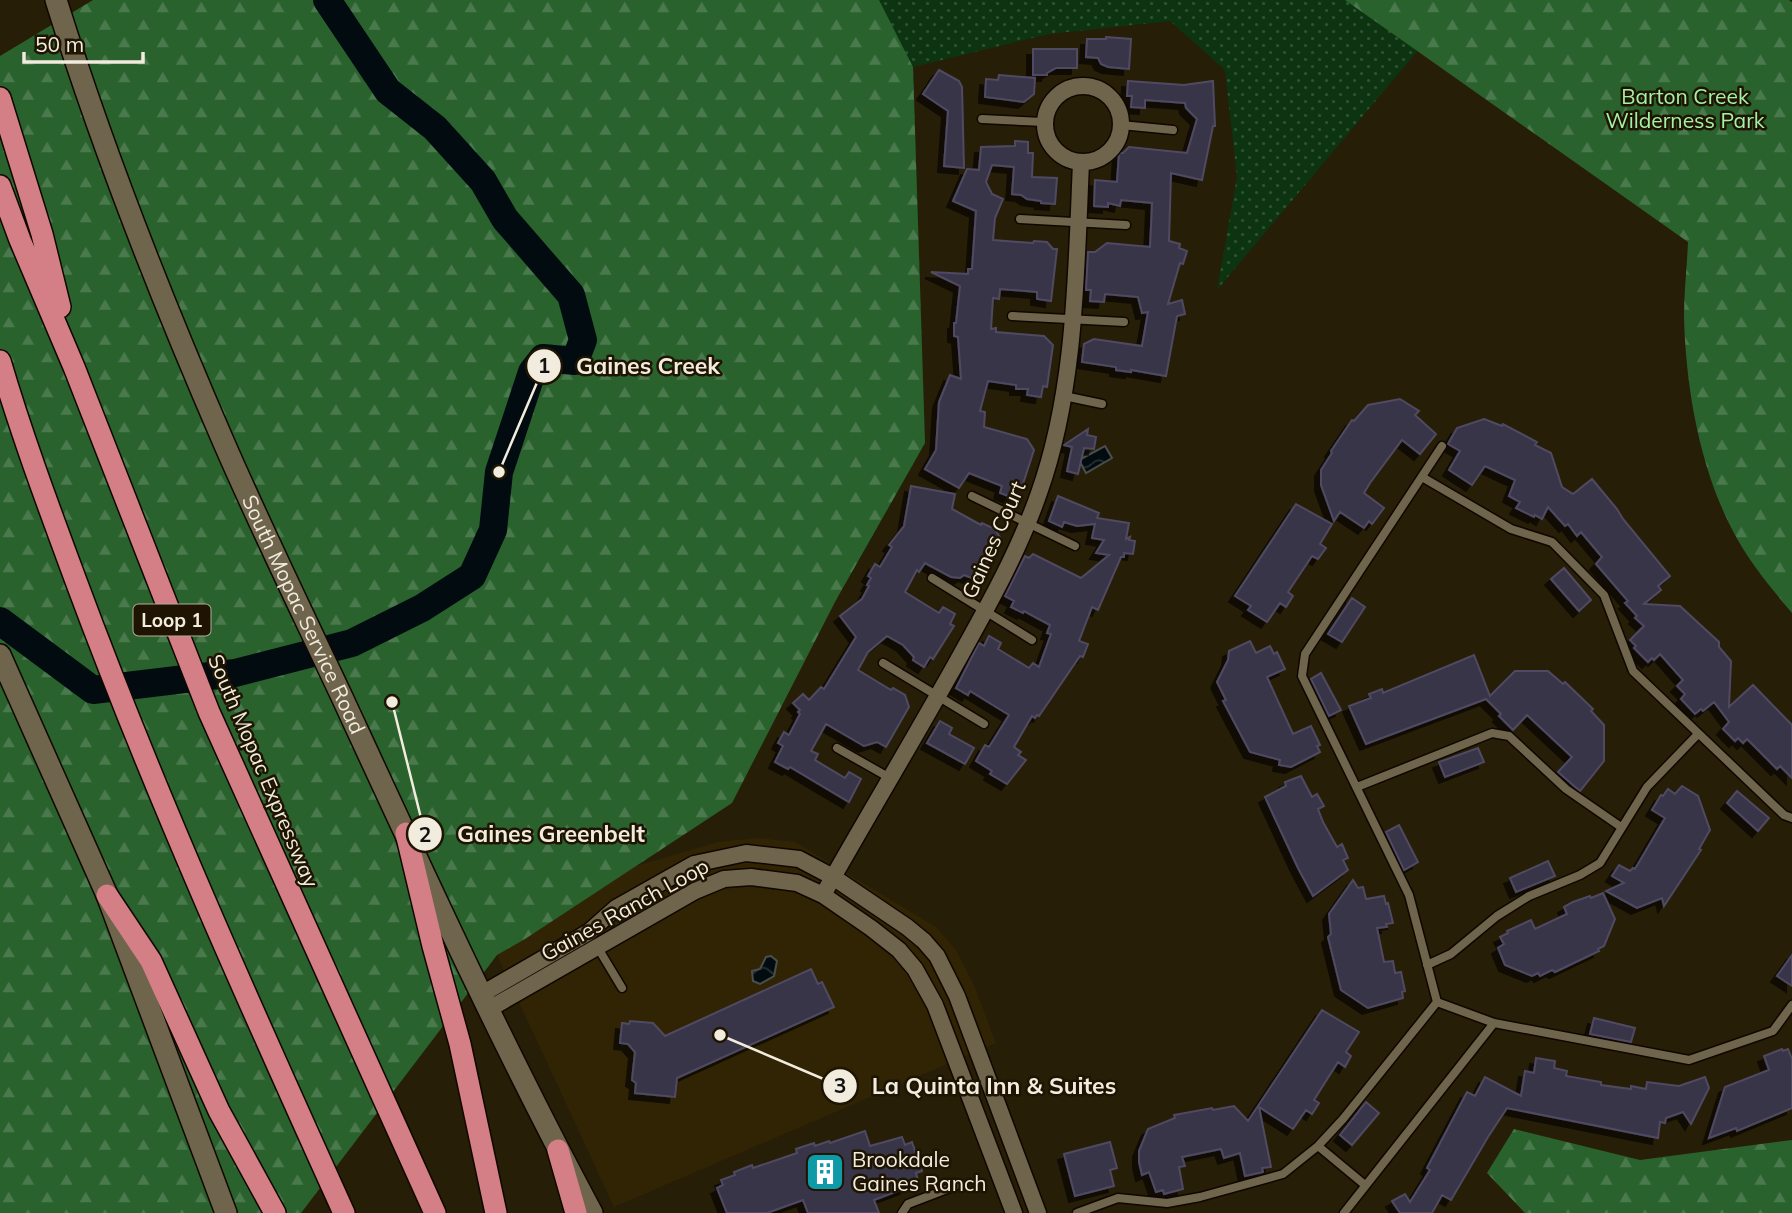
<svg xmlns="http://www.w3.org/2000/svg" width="1792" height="1213" font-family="Mulish,sans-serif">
	<defs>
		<pattern id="grass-dots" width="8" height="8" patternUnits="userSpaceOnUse" patternTransform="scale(1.75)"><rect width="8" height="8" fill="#0c3410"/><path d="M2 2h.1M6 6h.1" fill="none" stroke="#305232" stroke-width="1.8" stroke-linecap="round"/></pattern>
		<pattern id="forest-firs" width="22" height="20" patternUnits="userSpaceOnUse" patternTransform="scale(1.75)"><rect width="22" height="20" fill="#2a622e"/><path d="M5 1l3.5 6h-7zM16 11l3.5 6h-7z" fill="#49794c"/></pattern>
		<pattern id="water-waves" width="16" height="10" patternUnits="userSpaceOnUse" patternTransform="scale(1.75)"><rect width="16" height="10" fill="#020c10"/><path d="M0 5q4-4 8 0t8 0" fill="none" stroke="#273032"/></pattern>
		<filter id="shadow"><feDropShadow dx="-6" dy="6" stdDeviation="0" flood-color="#0009"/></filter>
	</defs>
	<rect width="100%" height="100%" fill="#271e07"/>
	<path fill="#302405" d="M757,838L795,842L936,927L956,950L973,983L996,1043L614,1207L497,955L636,866L718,842Z"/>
	<path fill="url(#grass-dots)" d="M723,0H1460L1217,290L1237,177L1225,70L1170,21L1049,34L913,67L925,443L836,600Z"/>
	<path fill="url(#forest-firs)" d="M93,0H879L913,67L925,443L836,600L732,803L525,939L497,955L301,1213H0V56Z
		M1345,0H1789L1792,2V613C1772,589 1750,563 1735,535C1700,470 1686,390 1684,317C1684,292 1687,267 1688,242Z
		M1514,1129L1640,1160L1792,1140V1213H1525L1487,1173Z"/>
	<path fill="url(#water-waves)" stroke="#4a4f4e" stroke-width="2" d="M1105,446L1112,458L1086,473L1079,460Z
		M771,956L777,961L774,976L760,984L753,981L752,971L760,969L766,957Z"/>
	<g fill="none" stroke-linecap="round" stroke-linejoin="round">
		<path stroke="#020c10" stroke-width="28" d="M0,621L93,690L235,673L352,643L422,608L472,576L493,530L499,472L532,372L543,358L575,361L583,340L571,295L505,219L483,181L435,128L388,91L327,0"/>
	</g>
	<path fill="#39344a" stroke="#4f4a62" stroke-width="2" filter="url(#shadow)" d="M1106,37L1131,39L1129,69L1108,67L1101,64L1098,58L1086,57L1087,39H1106Z
		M1033,49H1077V68H1056L1047,73V75H1033Z
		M939,70L959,81L962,87L964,168L944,166L948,111L923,94Z
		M999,75L1035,78L1034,94L1024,102L985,97L986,79L998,80Z
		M1128,81L1184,85L1213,81L1215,126H1213L1202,180L1171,173L1169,241L1180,244L1179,248L1187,251L1183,264L1180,263L1168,304L1182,300L1185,314L1177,316L1166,376L1131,370V372L1116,370V367L1082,362L1084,344L1094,339L1142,346L1148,312L1142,313L1138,297L1105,294L1104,302L1090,301L1091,290H1086L1088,252H1095L1107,243L1150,247L1151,227L1152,203L1121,200L1120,206L1108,203V207L1094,206L1095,180L1117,182L1119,153H1123L1129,147L1187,153L1197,119L1186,108L1185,103L1145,100V108L1131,107L1132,96H1127Z
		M1015,141L1028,142V153H1033L1032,177L1057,178L1055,204L1041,203V201L1027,199L1021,195L1012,194L1014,167L992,165L986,182L992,194L1003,199L995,218L993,240L1033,243L1034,241L1047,242L1053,249H1057L1051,301L1037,299V292L1000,289L999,299L993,298L991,329L996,328V332L1044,336L1053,345L1047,387L1043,386L1041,397L1027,395L1028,389H1016V385L988,381L980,411L985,412L984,427L1027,439L1034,450L1021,490L1016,488L1013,498L1000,493L1002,486L969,473L959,488L925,469L936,450L939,402L950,375L961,379L958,337L954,336V323H956L960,286L931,272L968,274V269H972L976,211L953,201L967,169L979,170L981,147L1015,146Z
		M1400,399L1419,411L1415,415L1436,434L1420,454L1402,440L1370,483L1364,493L1384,508L1372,524L1369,521L1364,528L1340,512L1334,521L1321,485V470L1332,453L1331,451L1352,420L1354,421L1368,405Z
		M1484,419L1502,426L1503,424L1537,442L1535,445L1551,453L1562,487L1573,494L1592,479L1617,509L1623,519L1670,576L1658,586L1661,590L1644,604L1680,606L1719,642V647L1731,661L1729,707L1753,685L1792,725V778L1780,766L1777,769L1747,739L1743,743L1738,738L1735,741L1723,729L1729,722L1714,702L1703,711L1701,709L1695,714L1681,699L1685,694L1677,686L1683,680L1660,654L1654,660L1652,658L1648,662L1634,648L1636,646L1630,640L1644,626L1635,618L1637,616L1625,603L1628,601L1596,564L1602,557L1581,532L1577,536L1568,524L1565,526L1548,507L1542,519L1535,515L1534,517L1516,508L1520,502L1509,496L1515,480L1485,466L1472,485L1449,470L1460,451L1448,444L1457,428Z
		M1088,429L1087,435L1096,437L1094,449L1084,448L1078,474L1067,471L1072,447L1064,445Z
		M911,486L955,494L952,509L981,525L982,523L995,529L1001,539L977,580L964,575L960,578L951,577L925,563L919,572L917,570L905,592L939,613L943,607L955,614L950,624L954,626L933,659L930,657L924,667L913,660L914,657L903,645L887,636L868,652L858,670L891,690L893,688L905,695L909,707L886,747L877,742L864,746L826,724L811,751L818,754L815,760L845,778L849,772L861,779L849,802L790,767L788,769L775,762L783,746L778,743L784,732L789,735L800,714L798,712L800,710L793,703L803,694L809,700L821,687L824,689L856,637L840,616L862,599L869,586L867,585L871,578L868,576L875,564L880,567L892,547L889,545L904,526Z
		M1058,496L1099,513L1097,518L1129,523L1126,539L1130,537L1129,540L1135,541L1133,554L1124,553V557H1121L1098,610L1092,607L1079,641L1088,644L1083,657L1080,656L1039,716L1037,715L1035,718L1032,716L1014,747L1021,752L1018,755L1026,760L1007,784L990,774L992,771L976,761L985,745L989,747L1009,715L970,691L968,695L956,688L979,643L984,646L989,636L1001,643L998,649L1029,668L1033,663L1039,667L1051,634L1047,633L1050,625L1024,611L1023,613L1011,607L1014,601L1005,596L1025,556L1029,558L1033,554L1081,578L1109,555L1096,553L1104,540L1092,538L1095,524L1077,526L1064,522L1062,527L1049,521Z
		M1296,504L1332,524L1320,544L1326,548L1318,559L1312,556L1288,592L1293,596L1286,607L1280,603L1267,622L1248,610L1251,606L1235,596Z
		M1564,568L1591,600L1579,611L1551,579Z
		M1352,598L1365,607L1342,642L1328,634Z
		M1250,641L1256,653L1270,646L1274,654L1277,652L1285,669L1267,677L1293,734L1311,726L1320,745L1317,746L1320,752L1291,767L1279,765L1280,760L1250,752L1223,701L1226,700L1217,682L1228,660L1229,651Z
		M1474,655L1490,696L1515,671H1548L1563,684L1565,682L1593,709L1591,711L1604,725V761L1580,791L1558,772L1572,757L1527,715L1513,730L1499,716L1501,714L1486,699L1366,744L1349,706L1371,698L1369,694L1382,689L1383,693Z
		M1321,673L1341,710L1329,716L1311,679Z
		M940,721L952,728L949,734L974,748L965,764L927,743Z
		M1478,748L1484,762L1445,777L1439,762Z
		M1301,776L1312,797L1317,794L1324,806L1318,809L1323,822L1337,847L1342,844L1348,858L1343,860L1348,870L1313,896L1298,868L1265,797L1286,786L1285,782Z
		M1682,786L1698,796L1710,830L1699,849L1701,850L1664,906L1662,898L1637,908L1606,891L1624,883L1612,876L1619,865L1630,871L1633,868L1635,869L1665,818L1652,810L1661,795L1663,796L1668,789L1675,794Z
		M1737,791L1769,818L1758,831L1727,803Z
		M1399,825L1418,862L1404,870L1386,832Z
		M1548,861L1555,876L1516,892L1510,878Z
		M1353,880L1358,888L1363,887L1366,899L1384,896L1386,904L1388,903L1393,923L1386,924L1387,927L1377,928L1384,962L1393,961L1395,973L1401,972L1405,991L1402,992L1403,998L1368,1008L1341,990L1328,937L1331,934L1329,914Z
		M1603,893L1615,919L1604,946L1598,949L1599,951L1555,972L1552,970L1540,976L1538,973L1532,976L1505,965L1498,948L1504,944L1500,937L1508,933L1507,931L1531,920L1535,929L1567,914L1564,907L1573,902L1590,896L1591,898Z
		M1792,955V986L1777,976Z
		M811,969L818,984L822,982L834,1007L677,1078L675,1097L635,1093L636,1083L632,1080L635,1052L628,1044L620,1043L622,1023L629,1024L630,1021L653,1023L665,1036Z
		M1322,1010L1359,1032L1346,1052L1351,1056L1345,1067L1338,1062L1314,1100L1319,1103L1312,1114L1306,1110L1293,1129L1259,1107L1271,1167L1262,1168L1263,1172L1245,1176L1240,1153L1224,1158L1221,1149L1182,1157L1185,1166L1179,1167L1183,1189L1164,1194L1163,1190L1156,1192L1149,1172L1142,1175L1139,1162V1151L1148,1129L1175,1118L1174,1115L1212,1108L1213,1110L1234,1106L1248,1121Z
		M1594,1018L1635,1028L1631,1042L1590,1034Z
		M1782,1049L1783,1051L1788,1049L1792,1059V1108L1737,1131L1736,1128L1709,1138L1725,1087L1769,1070L1764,1056Z
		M1536,1058L1555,1061L1554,1068L1567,1071L1566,1076L1601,1082V1085L1631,1089V1086L1646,1089L1647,1082L1679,1086L1705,1077L1709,1088L1691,1124L1683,1112L1666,1118L1665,1123L1660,1122L1658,1138L1507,1108L1488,1137L1451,1200L1442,1195L1432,1213H1400L1392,1201L1405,1194L1410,1202L1430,1170L1427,1168L1467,1092L1475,1096L1485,1077L1521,1096L1525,1071L1534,1073Z
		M1366,1102L1379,1113L1352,1145L1340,1135Z
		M865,1131L870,1146L902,1137L905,1145L912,1142L922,1171L916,1173L918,1181L905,1185L906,1188L874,1200L879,1213H808L803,1200L767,1213H727L717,1188L723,1185L721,1180L735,1175L734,1172L752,1165L753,1168L797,1153L796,1149L814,1143L815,1146L829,1141L830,1143Z
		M1110,1142L1117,1168L1110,1170L1114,1186L1075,1196L1064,1154Z"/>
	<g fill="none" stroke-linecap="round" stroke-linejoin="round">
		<g stroke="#100700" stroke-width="11">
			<path id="service" d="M982,119L1044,122
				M1121,125L1173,130
				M1020,219L1126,225
				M1012,316L1124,322
				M1064,396L1102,404
				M1422,477L1511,529L1552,542L1604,595L1633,671L1784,815L1792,818
				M972,496L1075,546
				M932,578L1032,640
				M883,663L984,724
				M837,748L890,778
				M1357,787L1492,733L1509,736L1566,789L1621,827
				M598,948L622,988
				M1427,965L1451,954L1497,916L1529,896L1580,875L1600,863L1647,787L1698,734
				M1437,1002L1409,895L1302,676L1305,654L1442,446
				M1437,1002L1494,1023L1689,1060L1773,1031L1792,1005
				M1318,1146L1365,1185
				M902,1213L908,1204L955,1186
				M1077,1213L1118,1198L1167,1203L1200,1197L1283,1174L1318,1146L1343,1119L1437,1002
				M1344,1213L1494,1023"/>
		</g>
		<g stroke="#100700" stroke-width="19">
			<path id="minor" d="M1045 124a38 38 0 1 1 76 0a38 38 0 1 1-76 0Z
				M823,895C867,817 914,739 958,660C988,606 1019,551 1039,493C1076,389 1076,272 1081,163
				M482,994L589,932L616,908L694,864L746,853L799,859L833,877L907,927L924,941L937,956L957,996L1038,1213
				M489,1009L695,891L724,879L751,877L797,883L823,895L871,928L899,950L915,969L935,1005L1014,1213"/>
		</g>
		<g stroke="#100700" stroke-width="24">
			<g id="secondary">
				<path id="s1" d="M56,0C103,151 161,298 224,443C261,528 302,612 342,697C422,870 502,1045 592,1213"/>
				<path d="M0,655L107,895L226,1213"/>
			</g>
		</g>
		<g stroke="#100700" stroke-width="24">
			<path id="motorway" d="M0,98L42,234L60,307
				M0,186L20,240L74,367L209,712L435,1213
				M0,361C22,436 49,508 76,581C156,797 249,1003 344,1213
				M406,833L433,946L460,1044L496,1213
				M107,895L151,961L219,1111L275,1213
				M558,1150L576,1213"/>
		</g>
		<use href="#service" stroke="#6f644c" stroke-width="8"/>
		<use href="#minor" stroke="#6f644c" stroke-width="16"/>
		<use href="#secondary" stroke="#6f644c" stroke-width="21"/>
		<use href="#motorway" stroke="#d37f85" stroke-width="21"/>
	</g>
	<defs>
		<g id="building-square" transform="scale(2.0125)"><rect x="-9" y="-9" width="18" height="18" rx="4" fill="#0f9aa8" stroke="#1e1401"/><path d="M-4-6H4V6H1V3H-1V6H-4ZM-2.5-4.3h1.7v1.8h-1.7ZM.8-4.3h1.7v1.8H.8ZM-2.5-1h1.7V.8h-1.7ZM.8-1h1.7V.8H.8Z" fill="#fff"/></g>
	</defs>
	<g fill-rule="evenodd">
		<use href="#building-square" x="825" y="1172"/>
	</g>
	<g text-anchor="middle" stroke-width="5" stroke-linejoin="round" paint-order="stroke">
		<rect fill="#1e1401" stroke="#b2ab9c" stroke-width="2" x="133.5" y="604.5" width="77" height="31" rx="5"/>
		<g font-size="19" font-weight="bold" fill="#f2ecde">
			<text x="172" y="627">Loop 1</text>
		</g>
		<g font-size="21" fill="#a3f2a5" stroke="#1e1401">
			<text x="1685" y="104">Barton Creek<tspan x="1685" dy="24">Wilderness Park</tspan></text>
		</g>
		<g font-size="21" fill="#f2ecde" stroke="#1e1401">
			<text transform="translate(994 540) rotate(-66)" y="7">Gaines Court</text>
			<text dy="7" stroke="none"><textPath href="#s1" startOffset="663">South Mopac Service Road</textPath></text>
			<text transform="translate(263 771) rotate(67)" y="7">South Mopac Expressway</text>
			<text transform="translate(625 910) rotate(-29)" y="7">Gaines Ranch Loop</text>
		</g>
		<g font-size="21" fill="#f2ecde" stroke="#1e1401" text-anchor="start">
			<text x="852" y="1167">Brookdale<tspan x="852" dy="24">Gaines Ranch</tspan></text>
		</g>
	</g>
	<path fill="none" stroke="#f2ecde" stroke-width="2.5" d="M499 472L544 366M392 702L425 834M720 1035L840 1086"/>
	<g fill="#f2ecde" stroke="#1e1401" stroke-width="2.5">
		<circle cx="499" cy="472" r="7"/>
		<circle cx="392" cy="702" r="7"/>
		<circle cx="720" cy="1035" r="7"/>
		<circle cx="544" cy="366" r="18"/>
		<circle cx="425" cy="834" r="18"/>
		<circle cx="840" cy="1086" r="18"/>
	</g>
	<g font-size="21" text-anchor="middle" font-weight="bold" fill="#111">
		<text x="544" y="373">1</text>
		<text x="425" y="842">2</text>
		<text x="840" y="1093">3</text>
	</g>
	<g font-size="23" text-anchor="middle" font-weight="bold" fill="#f2ecde" stroke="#1e1401" stroke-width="5" stroke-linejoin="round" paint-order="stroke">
		<text x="648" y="374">Gaines Creek</text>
		<text x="551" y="842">Gaines Greenbelt</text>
		<text x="994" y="1094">La Quinta Inn &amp; Suites</text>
	</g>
	<path d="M24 52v10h119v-10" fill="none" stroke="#f2ecde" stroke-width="3.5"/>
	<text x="35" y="52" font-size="21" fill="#f2ecde" stroke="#1e1401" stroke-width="5" paint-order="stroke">50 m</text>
</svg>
